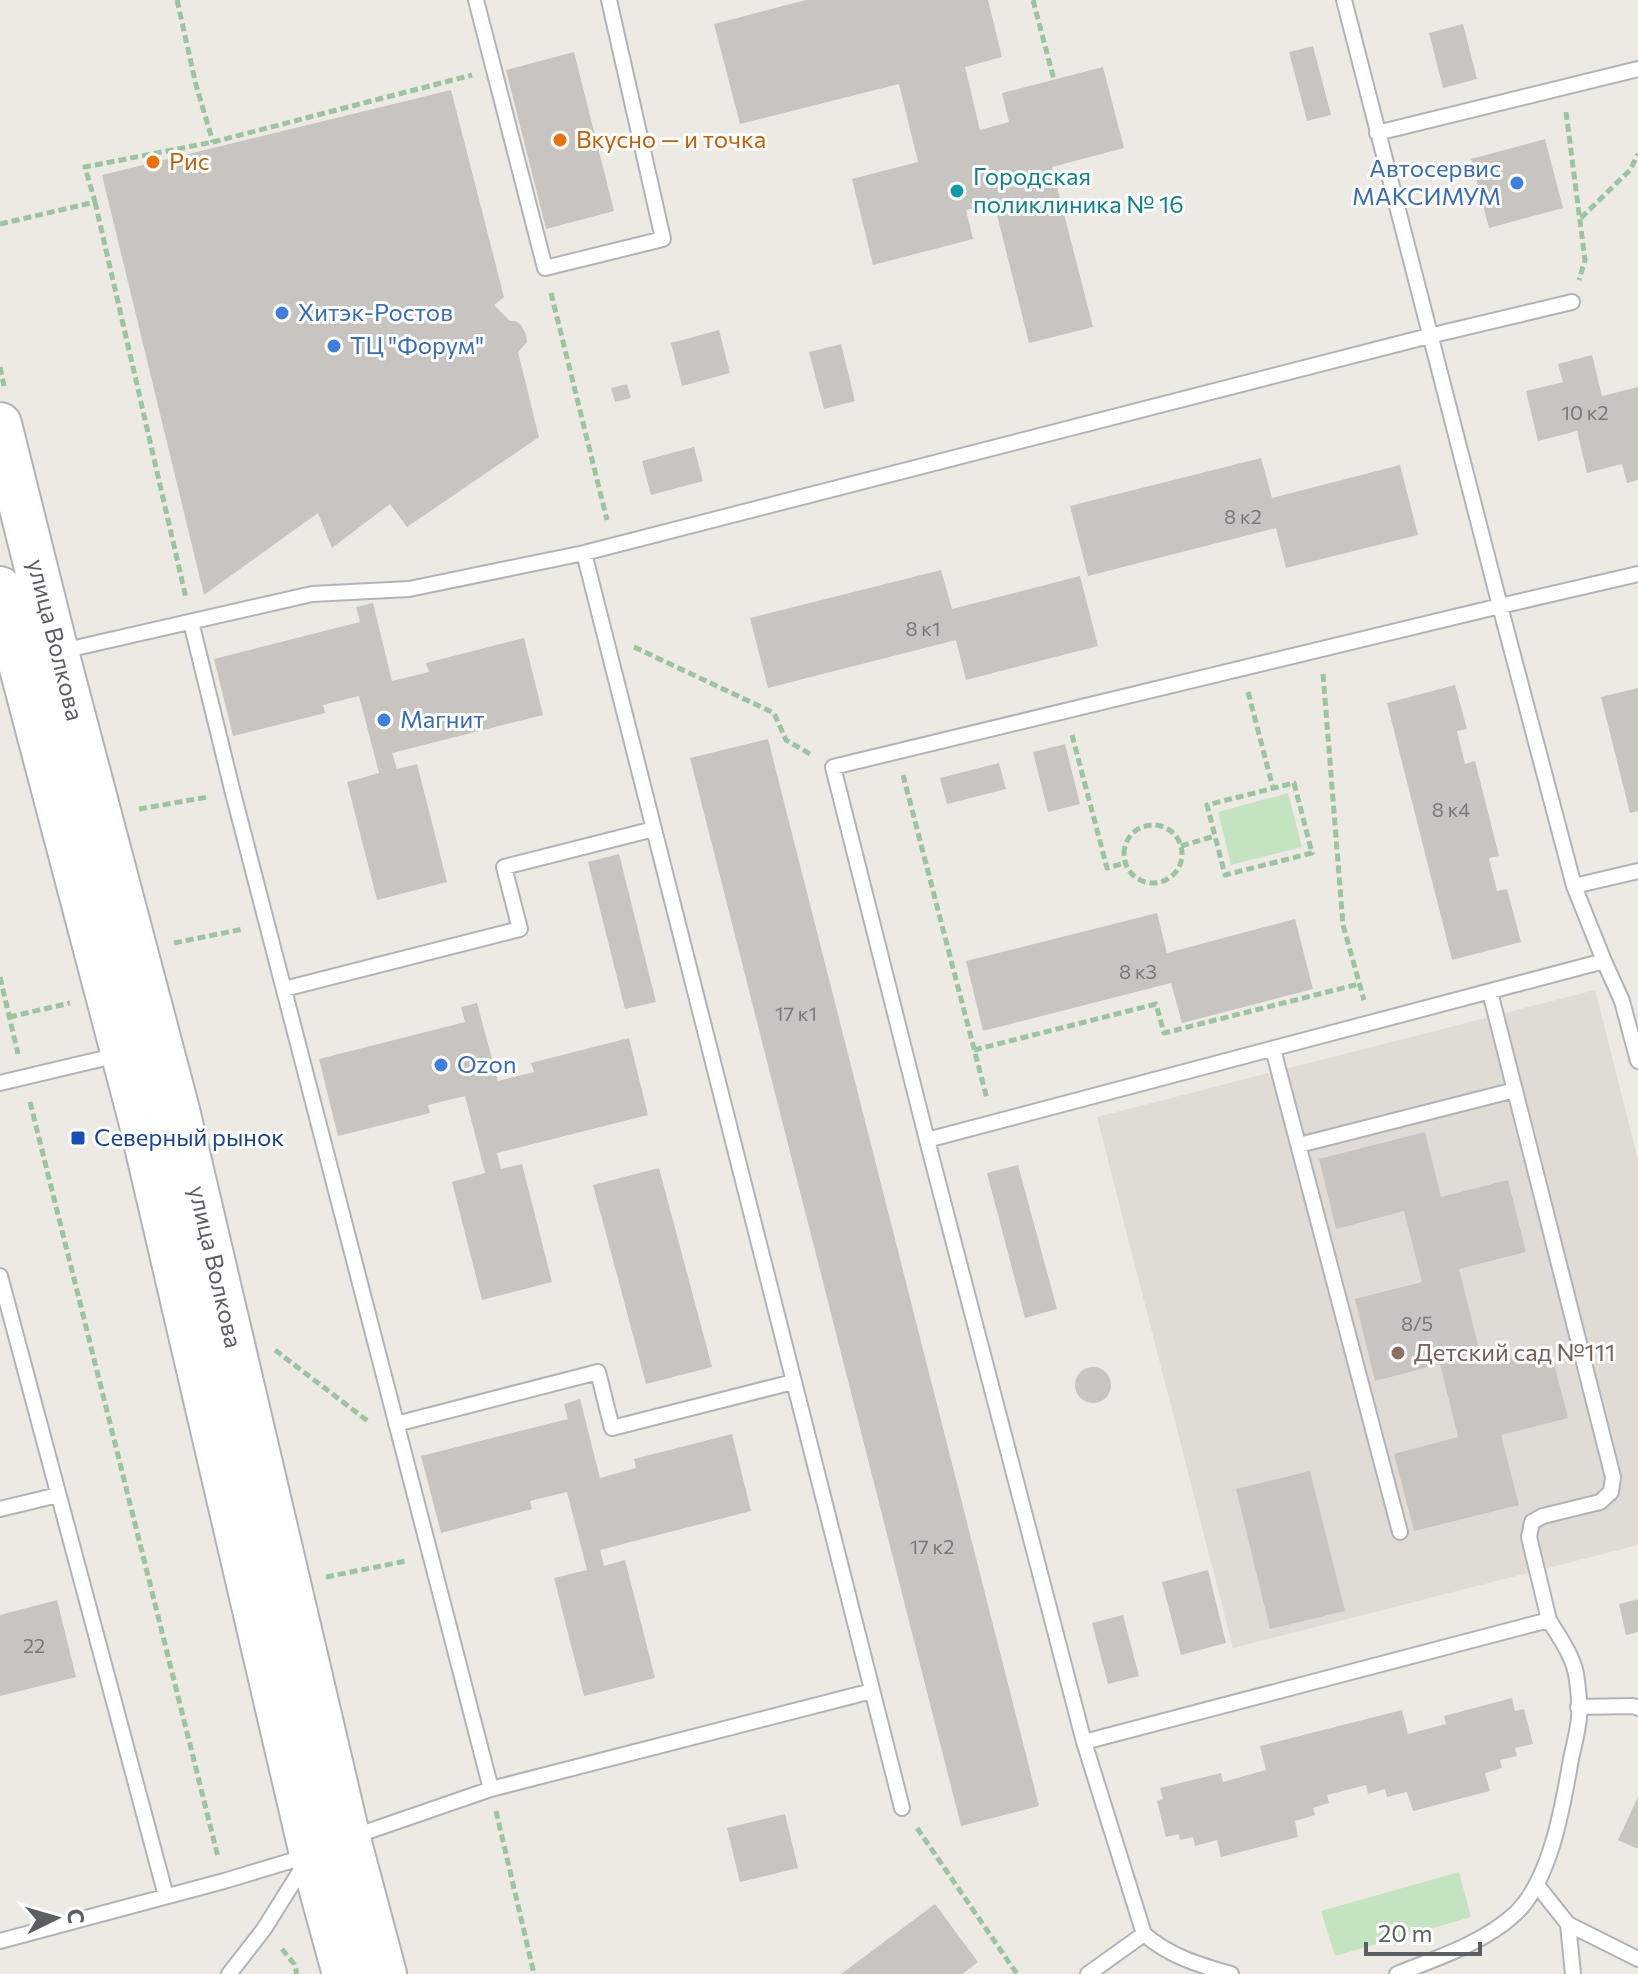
<svg xmlns="http://www.w3.org/2000/svg" width="1638" height="1974" font-family="Commissioner,sans-serif">
	<rect width="100%" height="100%" fill="#edeae3"/>
	<path fill="#e0dbd4" d="M1595,990L1638,1160V1545L1233,1648L1097,1117Z"/>
	<path fill="#c4e3c1" d="M1288,793L1302,847L1231,865L1218,812Z
		M1459,1872L1471,1917L1335,1956L1321,1911Z"/>
	<path fill="#c8c5c0" d="M806,0H988L1002,57L965,67L980,130L1009,122L1002,93L1103,67L1124,148L1052,167L1093,327L1029,343L994,203L966,210L973,239L873,265L852,179L918,162L899,84L740,124L714,24Z
		M1463,24L1477,79L1443,88L1429,33Z
		M1313,46L1331,115L1307,121L1289,52Z
		M574,52L614,211L546,229L506,70Z
		M451,90L504,297L494,305L510,321H516L521,325L526,334L527,342L518,352L539,437L407,527L390,504L332,548L318,513L204,595L102,175Z
		M1545,139L1563,208L1489,228L1471,159Z
		M719,330L730,373L682,386L671,343Z
		M841,344L855,401L824,409L809,352Z
		M1592,355L1602,396L1638,387V480L1627,483L1622,464L1587,473L1577,431L1538,441L1526,391L1563,382L1558,364Z
		M627,384L631,398L615,402L611,388Z
		M694,447L703,481L651,495L642,461Z
		M1261,458L1272,498L1400,465L1418,535L1286,568L1276,528L1088,576L1070,506Z
		M941,570L952,609L1080,576L1098,646L966,680L956,640L768,688L750,618Z
		M373,603L392,681L429,672L426,663L524,638L543,715L392,753L397,769L417,764L447,882L377,900L347,782L379,773L359,696L323,705L325,713L233,736L214,659L360,622L356,607Z
		M1455,685L1467,729L1457,731L1465,764L1475,761L1499,856L1489,858L1497,891L1507,889L1521,942L1452,960L1387,703Z
		M1638,688V811L1630,813L1601,697Z
		M768,739L1039,1806L961,1826L690,758Z
		M1065,744L1080,804L1048,812L1033,752Z
		M999,763L1006,789L947,804L940,778Z
		M619,854L656,1002L625,1009L588,862Z
		M1157,913L1167,953L1295,919L1313,989L1182,1023L1171,983L983,1031L966,961Z
		M477,1003L498,1081L534,1072L531,1063L629,1038L648,1115L497,1153L501,1169L522,1164L552,1282L482,1300L452,1182L485,1173L465,1096L428,1105L430,1113L338,1136L319,1059L465,1022L461,1007Z
		M1425,1132L1441,1197L1508,1180L1526,1252L1459,1269L1483,1365L1550,1348L1568,1418L1501,1435L1519,1505L1414,1531L1394,1454L1458,1437L1440,1364L1375,1381L1355,1299L1422,1282L1404,1211L1336,1229L1319,1159Z
		M1018,1165L1057,1309L1025,1318L987,1173Z
		M659,1168L712,1367L646,1384L593,1185Z
		M1075 1385a18 18 0 1 1 36 0a18 18 0 1 1-36 0Z
		M580,1399L600,1478L636,1468L634,1459L732,1434L751,1511L600,1550L604,1566L625,1560L655,1678L584,1696L554,1578L587,1570L567,1492L530,1501L532,1509L441,1533L421,1456L568,1419L564,1404Z
		M1310,1471L1345,1611L1270,1629L1236,1489Z
		M1208,1570L1226,1643L1181,1655L1162,1582Z
		M1638,1599V1632L1626,1635L1619,1604Z
		M57,1600L76,1677L0,1696V1615Z
		M1123,1615L1139,1676L1108,1684L1092,1623Z
		M1512,1698L1515,1711L1524,1709L1533,1744L1515,1748L1517,1756L1500,1760L1502,1768L1485,1773L1490,1791L1413,1811L1407,1792L1387,1797L1385,1789L1368,1794L1366,1785L1327,1795L1329,1803L1313,1808L1315,1815L1295,1821L1298,1837L1221,1857L1217,1840L1195,1846L1193,1837L1180,1840L1179,1834L1166,1837L1157,1801L1163,1799L1160,1788L1221,1773L1223,1782L1266,1770L1260,1746L1402,1710L1408,1734L1446,1724L1444,1716Z
		M1638,1797V1849L1618,1840Z
		M785,1814L798,1868L740,1882L727,1828Z
		M935,1904L978,1962L962,1974H841Z"/>
	<g fill="none" stroke-linecap="round" stroke-linejoin="round">
		<g stroke="#b0b4b8" stroke-width="18">
			<path id="service" d="M476,0L545,268L663,239L609,0
				M1344,0L1500,606L1638,574
				M1377,133L1638,69
				M584,553L902,1808
				M191,622L233,793L491,1789L352,1837
				M62,651L312,594L409,589L584,553L1429,336L1572,302
				M1574,886L1638,871
				M284,989L520,929L504,867L654,829
				M1490,992L1613,1477L1611,1492L1600,1502L1543,1516L1532,1522L1529,1537L1549,1620
				M1273,1049L1400,1532
				M0,1083L118,1055
				M927,1140L833,767L1500,606L1574,886L1604,961L1622,1001L1638,1061
				M1299,1145L1515,1090
				M0,1276L166,1896
				M396,1424L598,1372L612,1428L793,1382
				M0,1509L58,1495
				M1578,1707L1633,1706L1638,1708
				M1084,1742L1549,1620C1559,1637 1572,1654 1576,1674C1578,1687 1580,1704 1579,1717C1578,1731 1574,1745 1571,1759C1563,1805 1551,1879 1516,1913C1484,1943 1437,1958 1397,1974
				M491,1789L872,1691
				M1537,1885L1568,1924L1638,1959
				M1568,1924L1573,1974
				M0,1941L224,1881L307,1856
				M229,1974L264,1929L306,1862
				M1088,1974L1144,1934
				M1231,1974C1199,1965 1169,1956 1144,1934L1084,1742L927,1140L1604,961"/>
		</g>
		<g stroke="#b0b3b7" stroke-width="46">
			<path id="secondary" d="M0,424L57,652L178,1110L349,1839L385,1974
				M0,588L140,1120L311,1854L344,1974"/>
		</g>
		<path stroke="#9bc4a2" stroke-width="5" stroke-dasharray="8 4" stroke-linecap="butt" d="M177,0L196,85L213,142
			M1033,0L1054,80
			M1566,112L1585,260L1579,280
			M95,202L186,598
			M1581,218L1630,170L1638,154
			M0,224L95,202L85,167L213,142L472,75
			M551,293L607,520
			M0,367L4,386
			M634,647L774,713L786,740L812,755
			M1323,674L1343,925L1364,1000
			M1248,692L1273,788
			M1072,735L1107,868L1125,863
			M903,775L987,1099
			M1294,783L1312,853L1225,875L1207,805Z
			M139,809L208,797
			M1124 854a29 29 0 1 1 58 0a29 29 0 1 1-58 0Z
			M1181,846L1215,836
			M174,943L243,929
			M0,977L18,1054
			M9,1017L70,1003
			M974,1050L1156,1004L1164,1033L1359,984
			M30,1102L218,1857
			M275,1350L369,1422
			M326,1577L406,1561
			M496,1811L534,1974
			M917,1828L1017,1974
			M282,1949L294,1964L297,1974"/>
		<use href="#service" stroke="#fff" stroke-width="14"/>
		<use href="#secondary" stroke="#fff" stroke-width="42"/>
	</g>
	<g fill="#e8710a" stroke="#fff" stroke-width="3">
		<circle cx="560" cy="140" r="8"/>
		<circle cx="153" cy="162" r="8"/>
	</g>
	<g fill="#3f7fe0" stroke="#fff" stroke-width="3">
		<circle cx="1517" cy="183" r="8"/>
		<circle cx="282" cy="313" r="8"/>
		<circle cx="334" cy="346" r="8"/>
		<circle cx="384" cy="720" r="8"/>
		<circle cx="441" cy="1065" r="8"/>
	</g>
	<circle fill="#0f9aa8" stroke="#fff" stroke-width="3" cx="957" cy="191" r="8"/>
	<rect fill="#1a4fb4" stroke="#fff" stroke-width="3" x="70" y="1130" width="16" height="16" rx="4"/>
	<circle fill="#8d6e63" stroke="#fff" stroke-width="3" cx="1398" cy="1353" r="8"/>
	<g text-anchor="middle" stroke-width="6" stroke-linejoin="round" paint-order="stroke">
		<g font-size="20" fill="#76787a">
			<text x="1585" y="420">10 к2</text>
			<text x="1243" y="524">8 к2</text>
			<text x="923" y="636">8 к1</text>
			<text x="1451" y="817">8 к4</text>
			<text x="1138" y="979">8 к3</text>
			<text x="796" y="1021">17 к1</text>
			<text x="1417" y="1331">8/5</text>
			<text x="932" y="1554">17 к2</text>
			<text x="34" y="1653">22</text>
		</g>
		<g font-size="24" fill="#c56008" stroke="#fff" text-anchor="start">
			<text x="576" y="148">Вкусно — и точка</text>
			<text x="169" y="170">Рис</text>
		</g>
		<g font-size="24" fill="#366cbe" stroke="#fff" text-anchor="start">
			<text x="1501" y="177" text-anchor="end">Автосервис<tspan x="1501" dy="28">МАКСИМУМ</tspan></text>
			<text x="298" y="321">Хитэк-Ростов</text>
			<text x="350" y="354">ТЦ "Форум"</text>
			<text x="400" y="728">Магнит</text>
			<text x="457" y="1073">Ozon</text>
		</g>
		<g font-size="24" fill="#0d838f" stroke="#fff" text-anchor="start">
			<text x="973" y="185">Городская<tspan x="973" dy="28">поликлиника № 16</tspan></text>
		</g>
		<g font-size="24" fill="#5b5f63" stroke="#fff">
			<text transform="translate(55 640) rotate(76)" y="8">улица Волкова</text>
			<text transform="translate(215 1267) rotate(77)" y="8">улица Волкова</text>
		</g>
		<g font-size="24" fill="#164399" stroke="#fff" text-anchor="start">
			<text x="94" y="1146">Северный рынок</text>
		</g>
		<g font-size="24" fill="#785e54" stroke="#fff" text-anchor="start">
			<text x="1414" y="1361">Детский сад №111</text>
		</g>
	</g>
	<g transform="translate(56 1918) rotate(85)" stroke="#ffffff" stroke-width="6" paint-order="stroke">
	<path d="M0-6L14 30L0 20L-14 30Z" fill="#5b5f63"/>
	<text y="-12" font-size="22" font-weight="bold" text-anchor="middle" fill="#5b5f63">С</text>
	</g>
	<path d="M1366 1942v12h114v-12" fill="none" stroke="#5b5f63" stroke-width="4"/>
	<text x="1378" y="1942" font-size="24" fill="#5b5f63" stroke="#ffffff" stroke-width="6" paint-order="stroke">20 m</text>
</svg>
